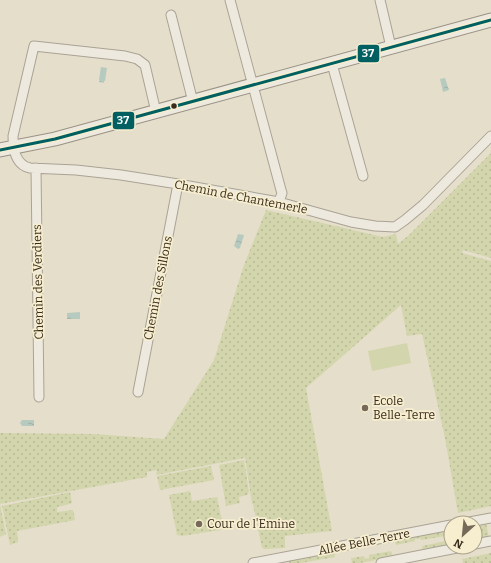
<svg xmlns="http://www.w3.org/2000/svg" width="491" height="563" font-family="Bitter,serif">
	<defs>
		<pattern id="grass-dots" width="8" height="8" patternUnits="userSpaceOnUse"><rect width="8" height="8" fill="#d3d6ac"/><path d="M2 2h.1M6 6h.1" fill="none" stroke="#b6b893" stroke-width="1.8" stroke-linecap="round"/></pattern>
		<pattern id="water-ripples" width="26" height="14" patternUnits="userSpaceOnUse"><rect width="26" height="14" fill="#b7cabf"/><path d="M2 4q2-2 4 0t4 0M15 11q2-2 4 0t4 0" fill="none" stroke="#9eaea4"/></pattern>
	</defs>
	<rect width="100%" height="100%" fill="#e5decb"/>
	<path fill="url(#grass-dots)" d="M491,153V258L463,250L462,253L491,261V506L458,513L445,438L422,334L407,336L401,305L306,388L332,531L285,536V548L265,549L262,548L253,504H252L245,458L156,475L157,470L147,472V477L0,504L6,534L0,537V433L93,434L164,439L214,360L244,265L266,210L383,237L396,234L398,244L409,235Z
		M244,460L249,492L247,495L239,497L240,503L226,506L219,465Z
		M211,466L214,480L160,490L157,476Z
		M190,491L192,501L217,497L223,526L220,530L182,536L177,535L169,495Z
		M70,492L72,503L66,505L57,507V512L73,510L75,520L17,531L18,542L10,545L2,506Z
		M486,522L489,539L475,541V535H477V530H475V524Z
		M450,529L451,535L421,540L420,538L415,539V541L396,545L394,539Z
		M451,540V546L423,551L422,546Z
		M334,551L335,557L301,563H289L288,559Z
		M391,551L393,557L360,563H352L351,558L364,556L365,559L369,558V555Z
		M491,553V563H463L462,559Z"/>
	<path fill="#d3d6ac" d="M407,343L411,363L372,371L368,351Z"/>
	<path fill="url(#water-ripples)" d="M101,67L107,68L105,81H104V83L99,82L100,80H99Z
		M445,78L449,90L443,92L440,79Z
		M238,234L244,235L240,248L238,249L234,246Z
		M80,312V319H67V313Z
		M22,420H34V426H22L20,423Z"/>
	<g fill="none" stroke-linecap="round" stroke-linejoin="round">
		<g stroke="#aaa395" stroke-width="11">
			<path id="street" d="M230,0L281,190L282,193L279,202
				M380,0L391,47
				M171,15L193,102
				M332,64L363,176
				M156,112L145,65L137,59L125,56L34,46L13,136C13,149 15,165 30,168L76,170L121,175L178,184L279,202L351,222L375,226L395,227L405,220L423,205L491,136
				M36,168L39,397
				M138,392L178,184
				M464,523L491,518
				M475,544L491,541
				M253,563L451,525
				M381,563L462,547"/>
		</g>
		<g stroke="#9a9284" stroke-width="15">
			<path id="secondary" d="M0,150L55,139L99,127L491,20"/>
		</g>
		<use href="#street" stroke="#ede9de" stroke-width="9"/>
		<use href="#secondary" stroke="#ede9de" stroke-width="13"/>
		<g stroke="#f7eed0" stroke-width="6">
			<path id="bus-1" d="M0,150L55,139L491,20"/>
		</g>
		<use href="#bus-1" stroke="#005f61" stroke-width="3"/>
	</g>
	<circle fill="#392c1c" stroke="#f7eed0" stroke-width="1.5" cx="174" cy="106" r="3.5"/>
	<g fill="#756a59" stroke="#f7eed0" stroke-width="1.5">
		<circle cx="365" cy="408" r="4"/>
		<circle cx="199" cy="524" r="4"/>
	</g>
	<g text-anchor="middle" stroke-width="3.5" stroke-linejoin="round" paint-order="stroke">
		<g font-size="12" fill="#392c1c" stroke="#f7eed0">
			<text transform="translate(241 197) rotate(11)" y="4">Chemin de Chantemerle</text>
			<text transform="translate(38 282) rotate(-91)" y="4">Chemin des Verdiers</text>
			<text transform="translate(158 288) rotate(-79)" y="4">Chemin des Sillons</text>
			<text transform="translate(364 542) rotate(-11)" y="4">Allée Belle-Terre</text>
		</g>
		<g font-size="12" fill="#392c1c" stroke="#f7eed0" text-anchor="start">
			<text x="373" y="405">Ecole<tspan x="373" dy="14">Belle-Terre</tspan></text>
			<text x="207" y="528">Cour de l'Emine</text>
		</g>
	</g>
	<g stroke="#f7eed0" stroke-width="1.5">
		<rect x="357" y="44" width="23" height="19" rx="4" fill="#005f61"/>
		<rect x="112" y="111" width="23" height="19" rx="4" fill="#005f61"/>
	</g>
	<g font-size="11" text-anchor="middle" font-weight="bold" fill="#fff">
		<text x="368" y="57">37</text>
		<text x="123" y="124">37</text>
	</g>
	<g transform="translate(463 535) rotate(207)"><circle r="19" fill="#f7eed0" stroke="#aba088"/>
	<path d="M0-3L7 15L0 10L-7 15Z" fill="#756a59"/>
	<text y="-6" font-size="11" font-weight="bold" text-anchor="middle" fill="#392c1c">N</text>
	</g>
</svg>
